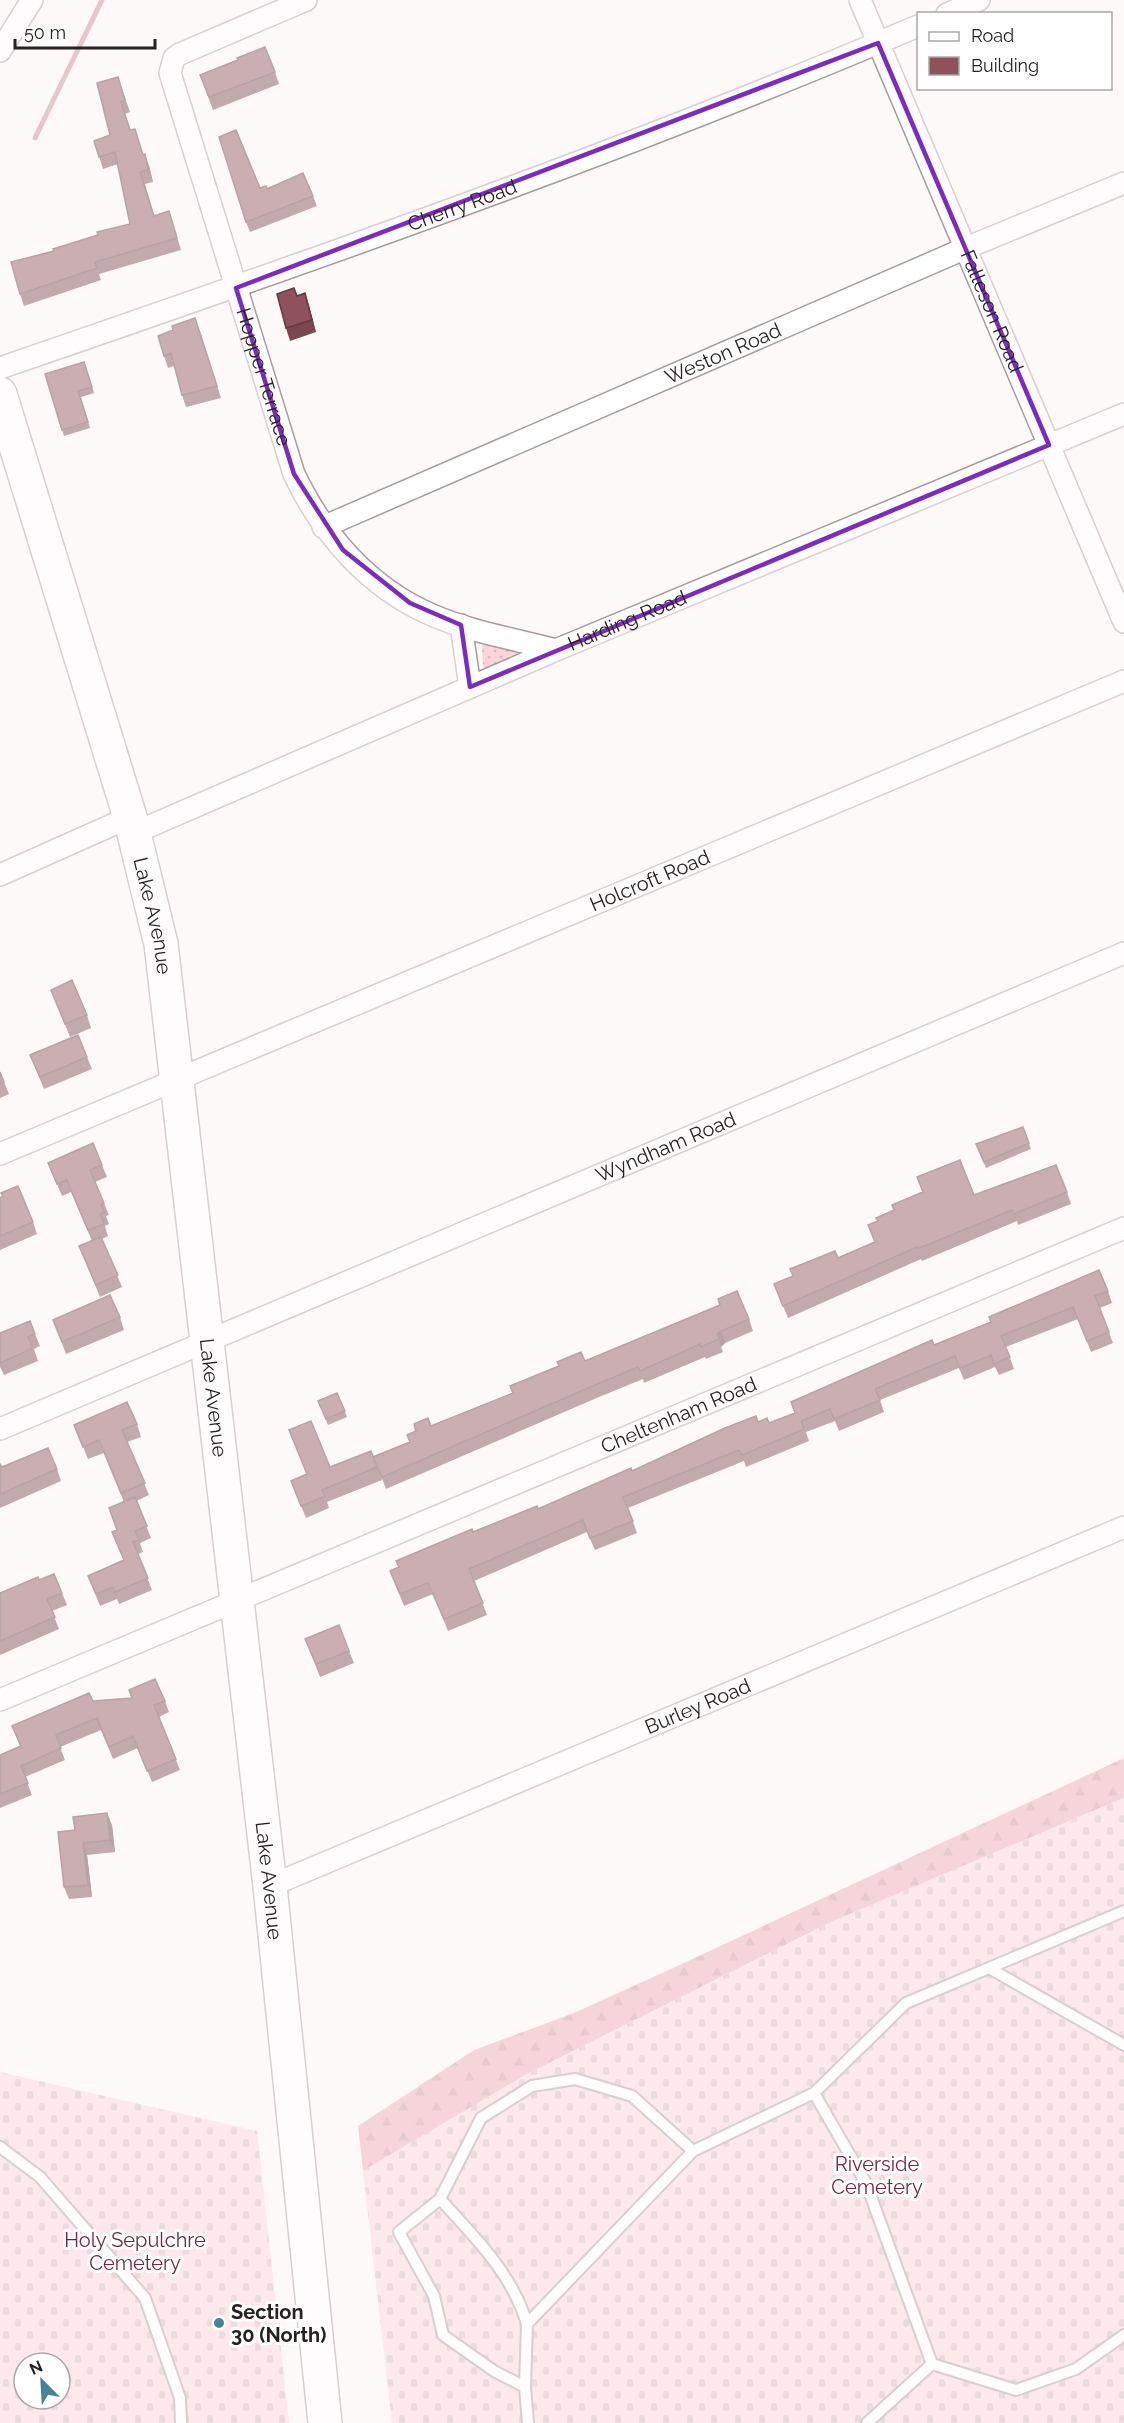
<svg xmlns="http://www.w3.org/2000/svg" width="1124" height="2423" font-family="Raleway,sans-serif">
	<defs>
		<pattern id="grass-dots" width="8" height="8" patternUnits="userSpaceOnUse" patternTransform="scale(1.5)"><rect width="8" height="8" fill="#fcd4d9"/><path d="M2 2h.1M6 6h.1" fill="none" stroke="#d8b6ba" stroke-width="1.8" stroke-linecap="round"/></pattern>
		<pattern id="forest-firs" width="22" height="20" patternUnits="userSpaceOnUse" patternTransform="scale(1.5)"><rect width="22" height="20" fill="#eea9b3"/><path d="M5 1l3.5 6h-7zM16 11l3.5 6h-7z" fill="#cc919a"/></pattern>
		<pattern id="cemetery-stones" width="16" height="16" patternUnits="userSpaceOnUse" patternTransform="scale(1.5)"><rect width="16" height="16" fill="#fcd4d9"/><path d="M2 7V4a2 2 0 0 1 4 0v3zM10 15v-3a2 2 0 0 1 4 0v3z" fill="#d8b6ba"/></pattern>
	</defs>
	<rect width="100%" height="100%" fill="#fef9f9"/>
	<path fill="url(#grass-dots)" d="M485,644L526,649V652L486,670L483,666L482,646Z"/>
	<path fill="url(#forest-firs)" d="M1124,1758V1798L831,1922L527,2074L363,2171L358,2126L474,2050L574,2013L673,1968Z"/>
	<path fill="url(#cemetery-stones)" fill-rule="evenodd" d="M1124,1798V2423H392L363,2171L527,2074L831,1922Z
		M0,2072L257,2131L289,2423H0ZM24,2363H60V2399H24Z"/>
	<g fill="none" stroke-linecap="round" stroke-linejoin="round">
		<path stroke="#cc8993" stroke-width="5" d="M35,138L102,0"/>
		<g stroke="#a89b9d" stroke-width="14">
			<path id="service" d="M989,1968L1124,2045
				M814,2093L866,2183L932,2364
				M0,2147L40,2177L145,2298L180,2398L181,2423
				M440,2199C475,2238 512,2273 527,2324
				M525,2387L494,2371L443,2335L434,2296L399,2232L440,2199L481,2118L532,2086L575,2079L632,2096L693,2151
				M528,2423L525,2387L527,2324L693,2151L814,2093L906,2003L1124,1911
				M867,2423L932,2364L1016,2390L1076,2369L1124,2335"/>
		</g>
		<g stroke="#a89b9d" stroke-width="24">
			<g id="minor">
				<path id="s1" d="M306,0L180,54L174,58L170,73L294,474C323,535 369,588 432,615C471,632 515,639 556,650"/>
				<path id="s2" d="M860,0L1124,622"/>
				<path d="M947,14L979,0"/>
				<path d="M0,51L32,0"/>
				<path id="s3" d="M0,368C309,262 618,154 918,26"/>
				<path id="s4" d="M323,527L966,248L1124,183"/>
				<path d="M461,625L470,687"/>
				<path id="s5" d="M134,833L556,650L1124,414"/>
				<path d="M0,875L130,817"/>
				<path id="s6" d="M0,1154L1124,681"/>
				<path id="s7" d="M0,1429L1124,953"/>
				<path id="s8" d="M0,1700L1124,1228"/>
				<path id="s9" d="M270,1886L1124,1527"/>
			</g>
		</g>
		<g stroke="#a89b9d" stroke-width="36">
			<g id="primary">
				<path id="s10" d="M0,394L130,817L161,944L270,1886L325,2423"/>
			</g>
		</g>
		<use href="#service" stroke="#fff" stroke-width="10"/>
		<use href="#minor" stroke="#fff" stroke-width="21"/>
		<use href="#primary" stroke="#fff" stroke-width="33"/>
	</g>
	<path fill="#7b474f" d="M275,72L279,84L213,110L200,75Z
		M118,77L130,112L125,114L130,130L135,129L143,155L149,166L153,182L145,184L154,216L169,211L181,250L99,274L101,280L24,306L20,294L54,251L130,224L118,164L103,169L94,141L110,135Z
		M260,188L313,196L317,206L250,232L246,222Z
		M297,296L309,306L316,332L290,341L286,328Z
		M200,331L221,398L186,407L182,395L174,366L168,368L164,356Z
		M84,362L94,393L81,397L90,428L64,436L45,374Z
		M51,990L87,1015L91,1028L70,1037Z
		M30,1055L87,1057L92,1069L44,1089Z
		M0,1072L9,1094L0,1098Z
		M1023,1127L1031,1149L986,1168L976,1144Z
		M48,1163L102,1165L107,1177L95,1182L109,1215L106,1216L109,1224L105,1226L108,1236L102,1239L122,1287L100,1297L79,1246L92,1241L71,1192L62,1196Z
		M917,1177L974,1195L1067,1192L1071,1204L1018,1225L1017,1221L922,1261L921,1259L788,1318L774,1284L875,1242L868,1225L878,1221L923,1192Z
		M0,1198L33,1222L37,1234L0,1250Z
		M1108,1291L1112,1303L1100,1308L1113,1343L1091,1352L1078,1319L1006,1347L1014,1369L999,1375L995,1367L964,1380L959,1368L880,1400L884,1412L839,1431L835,1421L806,1432L809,1441L746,1467L744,1461L628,1508L637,1533L595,1550L587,1532L474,1581L487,1615L448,1631L433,1594L404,1606L390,1571L473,1532L538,1509L758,1422L769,1423L795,1413L791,1402L934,1345Z
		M120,1317L124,1330L66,1354L53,1320Z
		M749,1319L753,1331L725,1343L721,1347L723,1352L706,1359L705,1357L644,1383L643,1379L599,1397L386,1489L381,1476L382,1480L327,1502L329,1508L306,1518L291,1481L307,1475L289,1430L330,1467L373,1457L409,1442L431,1426L513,1393L585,1361Z
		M0,1333L35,1334L40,1346L34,1349L38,1361L4,1375L0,1367Z
		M337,1393L347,1417L328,1425L318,1401Z
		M137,1424L141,1437L127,1442L149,1495L136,1501L151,1538L140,1543L143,1552L138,1554L152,1590L119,1604L117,1599L100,1606L88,1576L124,1561L112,1532L117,1530L109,1508L124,1502L104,1453L88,1459L74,1425Z
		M0,1464L2,1467L57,1469L61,1481L0,1508Z
		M39,1580L62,1593L67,1605L52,1611L59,1629L0,1655V1593Z
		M305,1639L349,1651L354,1663L320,1677Z
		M93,1701H165L169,1712L159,1717L180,1770L152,1782L138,1748L113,1759L101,1730L60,1747L65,1760L25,1777L32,1795L0,1808V1755L20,1746L12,1726Z
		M112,1825L115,1852L87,1855L92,1897L69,1899L64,1887L58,1832Z"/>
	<path fill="#643940" d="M145,154L149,166L153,182L148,170Z
		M305,293L309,306L316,332L312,320Z
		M721,1331L725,1343L721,1347L717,1334Z
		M107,1813L112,1825L115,1852L110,1840Z
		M83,1843L87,1855L92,1897L88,1885Z"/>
	<path fill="#8f525c" stroke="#643940" stroke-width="1.5" d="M265,47L275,72L209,97L200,75L238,60L237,58Z
		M118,77L125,100L121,102L130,130L135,129L143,155L145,154L148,170L140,172L154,216L169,211L177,238L95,262L97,268L20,294L11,262L54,251L53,249L98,235L97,232L130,224L115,152L99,157L94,141L110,135L97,83Z
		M236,130L260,188L266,186L267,189L303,173L313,196L246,222L219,137Z
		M294,288L297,296L305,293L312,320L286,328L277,294Z
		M195,318L217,386L182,395L171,353L164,356L158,336L173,330L172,326Z
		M84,362L92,387L78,391L88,422L62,430L45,374Z
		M72,980L87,1015L65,1024L51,990Z
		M78,1035L87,1057L40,1077L30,1055Z
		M0,1072L4,1082L0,1084Z
		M1023,1127L1029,1143L984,1162L976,1144Z
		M93,1143L102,1165L90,1170L104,1203L101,1204L104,1212L100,1214L104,1224L88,1230L67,1180L57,1184L48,1163Z
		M960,1160L974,1195L1056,1165L1067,1192L1014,1214L1012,1210L917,1249V1247L783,1306L774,1284L793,1276L790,1269L835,1251L838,1258L875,1242L868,1225L878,1221L876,1218L894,1210L892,1205L923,1192L917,1177Z
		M18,1186L33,1222L0,1236V1198L3,1196L1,1193Z
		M101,1237L118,1275L96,1285L79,1246Z
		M1099,1270L1108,1291L1095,1296L1109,1332L1087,1341L1073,1307L1001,1336L1010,1357L994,1364L991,1355L960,1368L955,1356L875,1389L880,1400L834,1419L830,1409L801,1421L804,1429L742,1455L739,1450L623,1497L633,1521L590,1538L583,1520L469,1569L483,1603L444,1619L428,1583L400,1594L390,1571L399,1567L396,1561L472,1529L473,1532L537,1506L538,1509L631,1468L632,1471L725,1428L756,1416L758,1422L767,1418L769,1423L795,1413L791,1402L932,1340L934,1345L991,1322L989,1317Z
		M737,1291L749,1319L721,1331L717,1334L719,1339L701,1347L700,1344L640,1371L638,1367L595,1385L382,1477L373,1457L410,1442L407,1435L416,1431L414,1424L428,1418L431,1426L513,1393L510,1386L559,1366L557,1362L581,1352L585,1361L720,1305L718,1299Z
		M110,1295L120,1317L62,1342L53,1320Z
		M30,1321L35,1334L28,1337L33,1348L0,1363V1333Z
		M337,1393L345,1411L326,1419L318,1401Z
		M127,1402L137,1424L122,1430L145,1483L121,1493L99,1440L83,1447L74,1425Z
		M311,1421L330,1467L371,1451L377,1467L322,1490L325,1496L301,1506L291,1481L307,1474L289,1430Z
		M48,1448L57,1469L0,1494V1464L2,1467Z
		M135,1497L147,1526L135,1531L139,1540L133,1542L148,1578L115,1592L113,1587L96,1594L88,1576L124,1560L112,1532L117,1530L109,1508Z
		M54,1574L62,1593L47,1599L55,1617L0,1641V1593L38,1577L39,1580Z
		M339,1625L349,1651L316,1664L305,1639Z
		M155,1679L165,1701L154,1705L176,1759L147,1771L133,1736L109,1747L97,1718L56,1735L61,1748L21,1766L28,1783L0,1794V1755L21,1746L12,1726L89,1693L93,1701L132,1698L129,1690Z
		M107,1813L110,1840L83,1843L88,1885L64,1887L58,1832L75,1830L73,1817Z"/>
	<path d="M0 0H1124V2423H0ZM878,43L1049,445L470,687L461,625L410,603L343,550L294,474L236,288Z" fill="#fef9f9" fill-opacity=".55" fill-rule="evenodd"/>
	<path fill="none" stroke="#7b2cbf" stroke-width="4.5" stroke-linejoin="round" d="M878,43L1049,445L470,687L461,625L410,603L343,550L294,474L236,288Z"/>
	<circle fill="#448598" stroke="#fff" stroke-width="2" cx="219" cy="2323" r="6"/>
	<g text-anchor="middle" stroke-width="6" stroke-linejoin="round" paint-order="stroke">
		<g font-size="20" fill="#272222" stroke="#fff">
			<text dy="7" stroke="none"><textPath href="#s3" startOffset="490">Cherry Road</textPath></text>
			<text dy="7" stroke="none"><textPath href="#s2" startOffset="338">Falleson Road</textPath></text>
			<text dy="7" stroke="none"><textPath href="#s4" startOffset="436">Weston Road</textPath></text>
			<text dy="7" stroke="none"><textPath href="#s1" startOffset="478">Hopper Terrace</textPath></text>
			<text dy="7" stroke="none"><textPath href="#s5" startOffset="537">Harding Road</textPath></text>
			<text dy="7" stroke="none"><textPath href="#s6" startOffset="705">Holcroft Road</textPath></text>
			<text dy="7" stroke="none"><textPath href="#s10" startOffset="544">Lake Avenue</textPath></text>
			<text dy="7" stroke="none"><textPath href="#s7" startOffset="723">Wyndham Road</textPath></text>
			<text dy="7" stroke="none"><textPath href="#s10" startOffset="1030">Lake Avenue</textPath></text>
			<text dy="7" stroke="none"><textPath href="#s8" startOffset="736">Cheltenham Road</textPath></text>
			<text dy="7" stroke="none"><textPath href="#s9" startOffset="464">Burley Road</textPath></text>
			<text dy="7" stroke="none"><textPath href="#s10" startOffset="1516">Lake Avenue</textPath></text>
		</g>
		<g font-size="20" fill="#762639" stroke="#fff">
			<text x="877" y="2171">Riverside<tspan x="877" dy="23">Cemetery</tspan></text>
			<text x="135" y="2247">Holy Sepulchre<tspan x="135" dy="23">Cemetery</tspan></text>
		</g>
		<g font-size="20" font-weight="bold" fill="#272222" stroke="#fff" text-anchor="start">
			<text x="231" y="2319">Section<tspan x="231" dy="23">30 (North)</tspan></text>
		</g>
	</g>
	<rect x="917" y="12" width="195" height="78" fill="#ffffff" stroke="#a9a7a7" stroke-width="1.5"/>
	<rect x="929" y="32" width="30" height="9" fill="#ffffff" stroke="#a9a7a7" stroke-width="1.5"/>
	<text x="971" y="42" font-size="18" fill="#272222">Road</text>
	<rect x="929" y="57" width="30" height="18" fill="#8f525c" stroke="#a9a7a7" stroke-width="1.5"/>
	<text x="971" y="72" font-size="18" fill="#272222">Building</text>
	<g transform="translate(42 2381) rotate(336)"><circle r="28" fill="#ffffff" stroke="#a9a7a7" stroke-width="1.5"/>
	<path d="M0-4.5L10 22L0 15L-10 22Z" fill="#448598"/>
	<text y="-9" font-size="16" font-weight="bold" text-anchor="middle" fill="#272222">N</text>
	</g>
	<path d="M15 39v9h140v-9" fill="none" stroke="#272222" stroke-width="3"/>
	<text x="24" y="39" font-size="18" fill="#272222" stroke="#ffffff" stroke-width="4.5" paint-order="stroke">50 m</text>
</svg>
